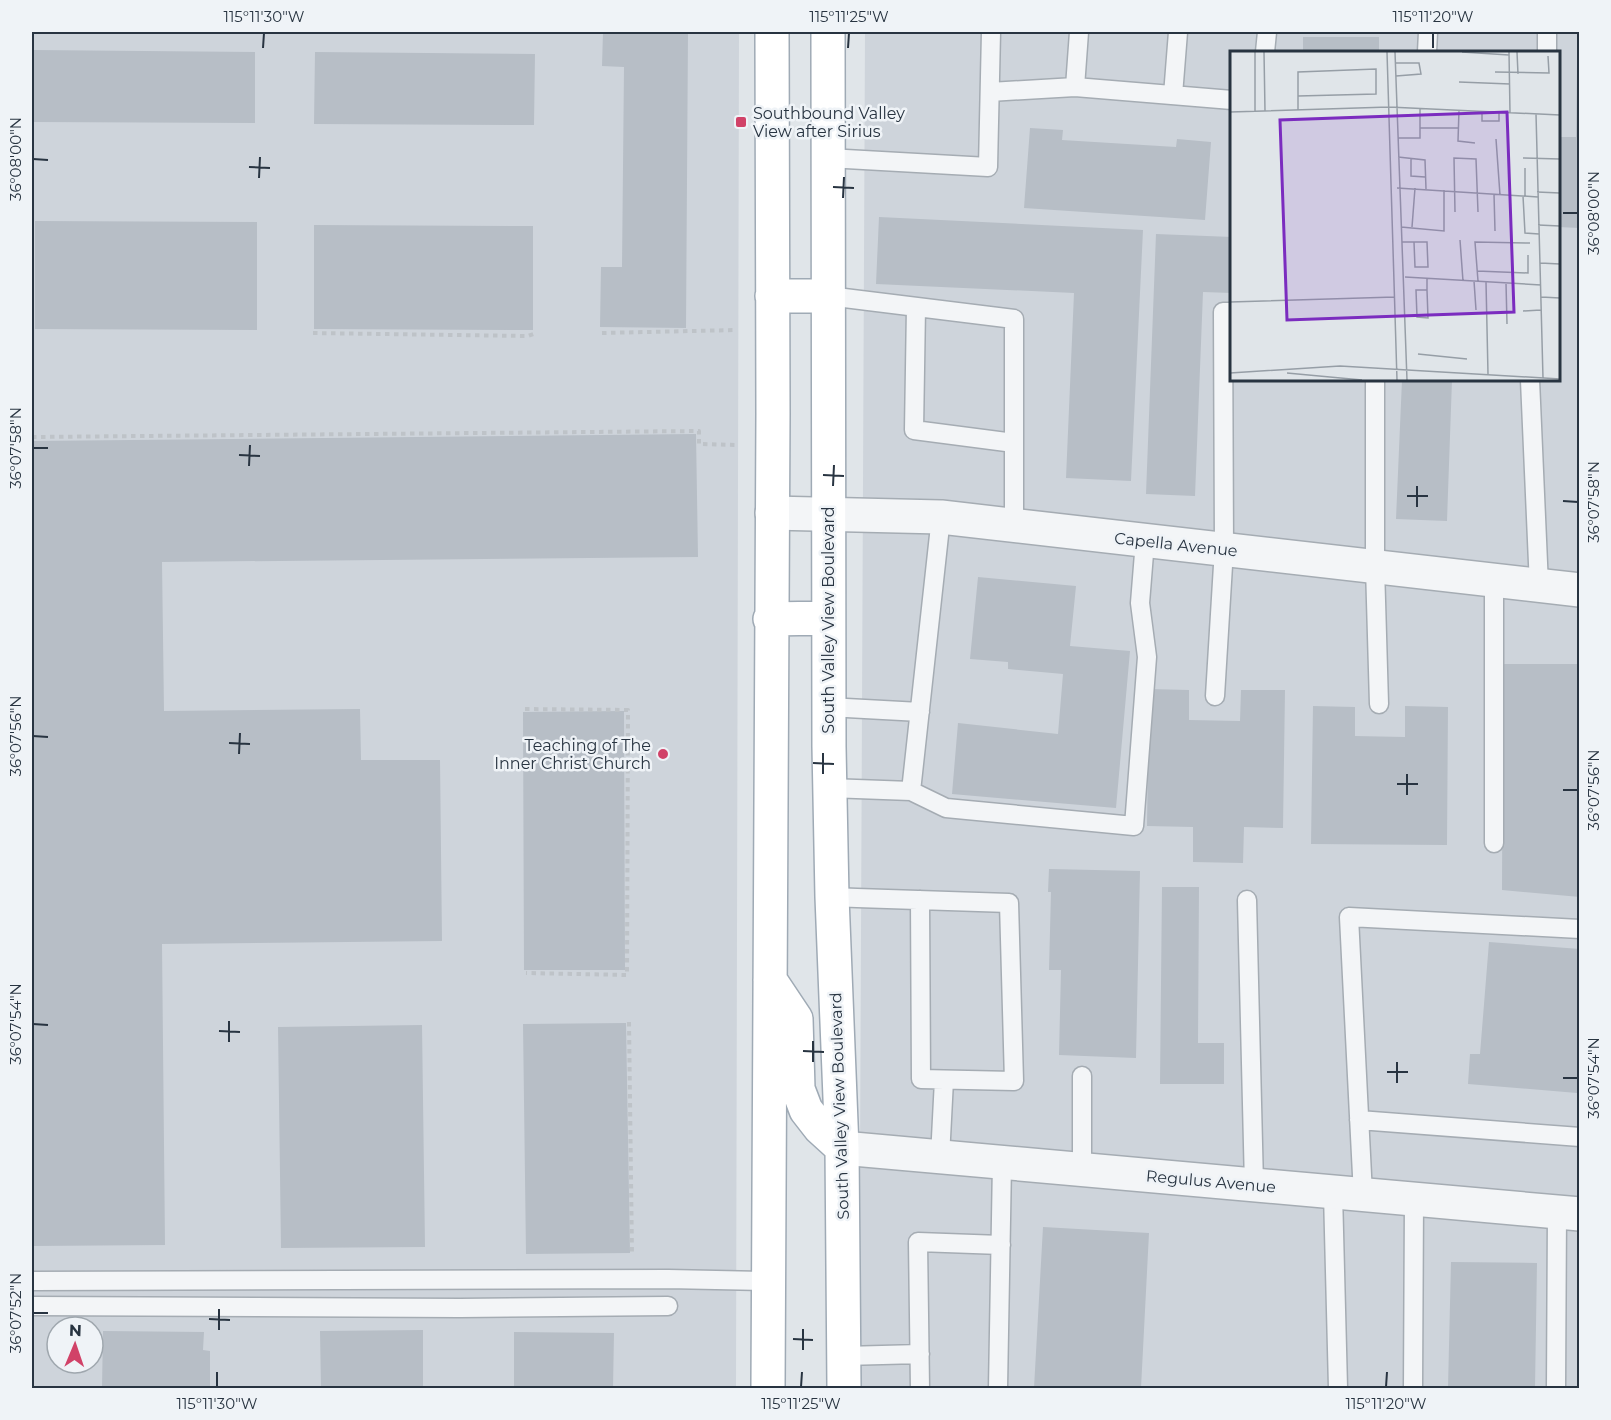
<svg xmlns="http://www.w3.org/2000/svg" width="1611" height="1420" font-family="Montserrat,sans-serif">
	<rect width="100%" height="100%" fill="#e0e5e9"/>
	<path fill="#ced4db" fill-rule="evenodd" d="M32,32H739L736,1388H32ZM57,1327H93V1363H57Z
		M865,32H1579V1388H859ZM1232,52H1558V380H1232Z"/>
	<path fill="#b7bec6" d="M603,32H688L686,328L600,327L601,267H622L624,67L602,66Z
		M1303,37H1379V52H1303Z
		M34,50L255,52V123L33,122Z
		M315,52L535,54L534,125L314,124Z
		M1577,60H1580V228L1558,227V137H1576Z
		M1030,128L1063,130L1062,140L1176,147L1177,139L1211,142L1205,220L1024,208Z
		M879,217L1143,230L1131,481L1066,478L1074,293L876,284Z
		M35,221L257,222V330L35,329Z
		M314,225L533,226V330L314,329Z
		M1156,234L1232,237V293L1203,292L1195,496L1146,494Z
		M1402,380H1452L1447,521L1396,519Z
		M696,434L698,557L162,562L164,711L360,709L361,760H440L442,941L162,944L165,1245L32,1246V441Z
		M978,577L1076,586L1070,646L1130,651L1116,808L952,794L958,723L1058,734L1063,674L1008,669V662L970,659Z
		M1503,664H1580V897L1502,890Z
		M1149,689L1189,690V720L1240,721L1241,690H1285L1283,828L1244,827L1243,863L1193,862V827L1147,826Z
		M1313,706L1355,707V736L1405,737V706L1448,707L1447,845L1311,844Z
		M624,711L625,970H524L523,712Z
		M1049,869L1140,871L1136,1058L1059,1055L1061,970H1049L1051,892H1048Z
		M1162,887H1199L1198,1043H1224V1084H1160Z
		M1489,942L1580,949V1103H1577V1093L1468,1084L1470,1054H1480Z
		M626,1023L630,1253L526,1254L523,1024Z
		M422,1025L425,1247L281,1248L278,1027Z
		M1043,1227L1149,1233L1141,1388H1034Z
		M1451,1262L1537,1263L1535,1388H1448Z
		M423,1330V1388H321L320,1331Z
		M103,1331L204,1332L203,1350L210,1351V1388H102Z
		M514,1332L614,1333L613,1388H514Z"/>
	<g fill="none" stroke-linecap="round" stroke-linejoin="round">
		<g stroke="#a5acb3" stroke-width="21">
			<path id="service" d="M1265,52L1267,32
				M1427,52L1428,32
				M1547,52V32
				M1075,87L1079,32
				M990,92L1075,87L1232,100
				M1173,95L1178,32
				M828,158L988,167L991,32
				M828,296L1014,319V526
				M916,307L914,430L1014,443
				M1375,380V567L1379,704
				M1530,380L1539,586
				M1494,581V843
				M1215,696L1224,549L1223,312H1232
				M828,707L920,712
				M829,788L911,791L946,808L1134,826L1147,657L1140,603L1145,541
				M911,791L941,517
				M832,897L857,898L1009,903L1014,1081L921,1079L920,900
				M1247,900L1254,1185
				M1082,1076V1170
				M1359,1120L1580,1137
				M940,1157L944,1080
				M1333,1193L1338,1388
				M1363,1195L1349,917L1580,929
				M32,1281L668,1279L769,1281
				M32,1306L460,1308L668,1306
				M844,1356L920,1354
				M920,1388L918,1242L1001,1245
				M998,1388L1002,1163
				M1413,1388L1414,1200
				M1556,1388L1557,1212"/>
		</g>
		<g stroke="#a5acb3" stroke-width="36">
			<path id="minor" d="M772,513L941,517L1580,590
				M842,1148L1580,1214"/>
		</g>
		<g stroke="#9faab5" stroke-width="36">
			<path id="primary" d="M828,32L829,747L832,897L842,1148L844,1388
				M772,296H828
				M770,619L828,618
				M770,980L796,1019L798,1089L806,1110L820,1128L842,1148
				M768,1388L773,413L772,32"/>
		</g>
		<path stroke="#bec3c8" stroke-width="4" stroke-dasharray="4.5 4.5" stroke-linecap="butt" d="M313,333L528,336L536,333
			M602,333L736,330
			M32,437L699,431V444L736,445
			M525,709L628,710L627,975L526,973
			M629,1022L632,1255"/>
		<use href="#service" stroke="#f3f5f7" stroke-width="18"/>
		<use href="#minor" stroke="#f3f5f7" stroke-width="33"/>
		<use href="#primary" stroke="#fff" stroke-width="33"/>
	</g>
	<path fill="none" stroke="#283441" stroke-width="2" d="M263,48L264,33M848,48L849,33M1433,48V33M33,159L48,160M249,167L270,168M259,178L260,157M833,187L854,188M843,198L844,177M1563,213H1578M33,448H48M239,455L260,456M249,466L250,445M823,475L844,476M833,486L834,465M1407,496H1428M1563,501L1578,502M1417,507V486M33,736L48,737M229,743L250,744M239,754L240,733M813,763L834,764M823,774V753M1397,784H1418M1563,790H1578M1407,795V774M33,1024L48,1025M219,1031L240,1032M229,1042V1021M803,1051L824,1052M813,1062V1041M1387,1072H1408M1563,1078H1578M1397,1083V1062M33,1313H48M209,1319L230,1320M219,1330V1309M793,1339L813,1340M803,1350V1329M217,1387V1372M801,1387L802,1372M1386,1387L1387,1372"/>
	<g fill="#d14268" stroke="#eff3f7" stroke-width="2">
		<rect x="735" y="116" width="12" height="12" rx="3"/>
		<circle cx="663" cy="754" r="6"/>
	</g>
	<g text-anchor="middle" stroke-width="5" stroke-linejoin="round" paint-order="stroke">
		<g font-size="16" fill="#283441" stroke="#eff3f7" text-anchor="start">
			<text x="753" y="119">Southbound Valley<tspan x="753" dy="18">View after Sirius</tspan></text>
			<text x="651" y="751" text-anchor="end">Teaching of The<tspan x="651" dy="18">Inner Christ Church</tspan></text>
		</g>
		<g font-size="16" fill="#283441" stroke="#eff3f7">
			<text transform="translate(1176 544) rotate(6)" y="6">Capella Avenue</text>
			<text transform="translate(828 620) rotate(-90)" y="6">South Valley View Boulevard</text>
			<text transform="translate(839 1106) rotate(-92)" y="6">South Valley View Boulevard</text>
			<text transform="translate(1211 1181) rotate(5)" y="6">Regulus Avenue</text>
		</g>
	</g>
	<g transform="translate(1230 51)">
		<rect width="330" height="330" fill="#e0e5e9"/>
		<path fill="none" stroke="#969ea6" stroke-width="1.5" d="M25,1V60M34,1L35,60M157,1L167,329M165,1L177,329M232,1L279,4M279,1L280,62M287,1L288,23M165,12H189L191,23L166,25M265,21L319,22L318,5M229,31L280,33M68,59V21L146,18V43L68,45M229,59L228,90L245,92M0,61L159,56L330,64M252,61V70H269V61M306,63L313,327M190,77H229M168,87H190V57M266,88L270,144M168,106L195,109L196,138M181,107V125L195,126M293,107L330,108M167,137L308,146M307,141L330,142M264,143L265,180M293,145L295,182L309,183M295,146V117M225,161L224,107L246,108L248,161M308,174L330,175M171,176L214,180V139M182,176L185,137M230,189L233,230M172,191H197L198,216H185L184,191M310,212L330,213M247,220L298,222V204M175,226L311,234M197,228V239L198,267L187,266L186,239H197M244,230L246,259M248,230L245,191L300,192M256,231L258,323M276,232L277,273M311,246L330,247M0,251L165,246M293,260L311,259M188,303L237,308M0,322L110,315L330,328M57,322L132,329"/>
		<path fill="#7b2cbf" fill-opacity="0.15" stroke="#7b2cbf" stroke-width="3" d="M277,61L284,261L57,269L50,69Z"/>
		<rect width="330" height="330" fill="none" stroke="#283441" stroke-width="3"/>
	</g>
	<rect width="1611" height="1420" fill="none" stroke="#eff3f7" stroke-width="66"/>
	<g transform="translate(75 1345) rotate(2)"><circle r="28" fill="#eff3f7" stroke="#9fa7ae" stroke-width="1.5"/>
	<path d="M0-4.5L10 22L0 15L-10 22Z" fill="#d14268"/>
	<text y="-9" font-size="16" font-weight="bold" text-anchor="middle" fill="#283441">N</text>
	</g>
	<rect x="33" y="33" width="1545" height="1354" fill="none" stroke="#283441" stroke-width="2"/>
	<g font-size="15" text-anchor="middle" fill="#283441">
		<text x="264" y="22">115°11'30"W</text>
		<text x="849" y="22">115°11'25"W</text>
		<text x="1433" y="22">115°11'20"W</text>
		<text transform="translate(16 159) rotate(-90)" y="5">36°08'00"N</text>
		<text transform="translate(1594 213) rotate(-90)" y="5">36°08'00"N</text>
		<text transform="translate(16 448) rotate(-90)" y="5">36°07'58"N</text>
		<text transform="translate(1594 502) rotate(-90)" y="5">36°07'58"N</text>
		<text transform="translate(16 736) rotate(-90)" y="5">36°07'56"N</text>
		<text transform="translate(1594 790) rotate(-90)" y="5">36°07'56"N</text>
		<text transform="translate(16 1024) rotate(-90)" y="5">36°07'54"N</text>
		<text transform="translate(1594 1078) rotate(-90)" y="5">36°07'54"N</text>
		<text transform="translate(16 1313) rotate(-90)" y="5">36°07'52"N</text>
		<text x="217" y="1409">115°11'30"W</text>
		<text x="801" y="1409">115°11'25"W</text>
		<text x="1386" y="1409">115°11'20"W</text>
	</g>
</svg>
